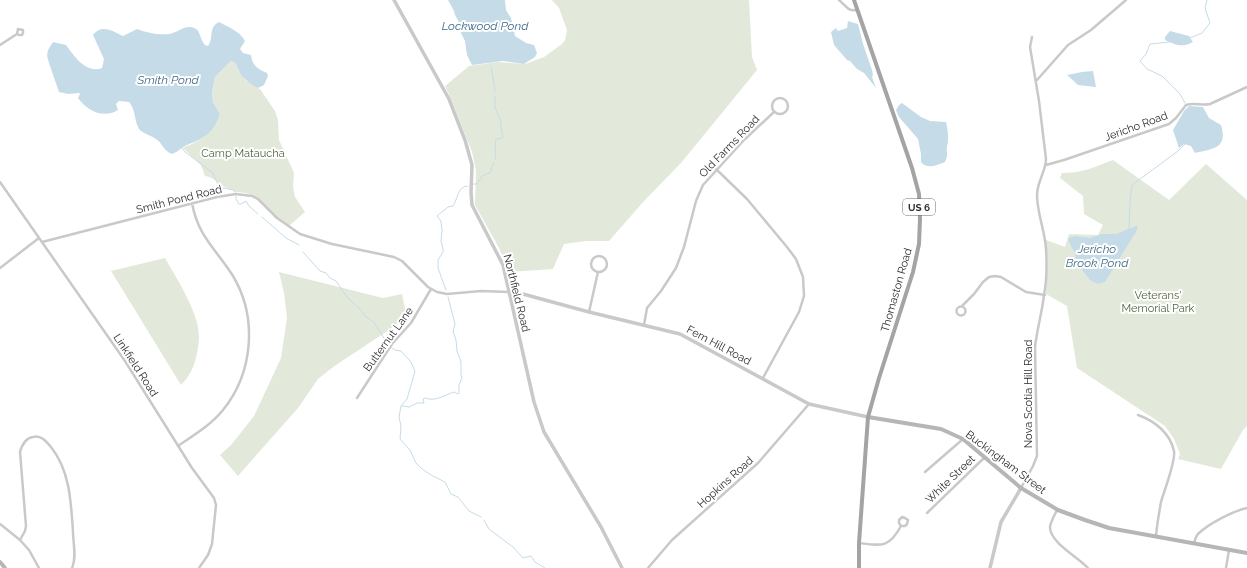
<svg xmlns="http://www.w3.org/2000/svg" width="1247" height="568" font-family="Raleway,sans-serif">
	<rect width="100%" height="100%" fill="#fff"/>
	<path fill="#e2e9da" d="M552,0H749L752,57L757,70L681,163L644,201L609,241H586L564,244L553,269L509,272L499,248L475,205L476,170L472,152L452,101L445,86L469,66L498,62L525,64L544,57L562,44L565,40L567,30L559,8Z
		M231,61L237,63L238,70L246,81L252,83L258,88L260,89L275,111L278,120L279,140L294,173L293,186L295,197L305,212L289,226C285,223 280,220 276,216C261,203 258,193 236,192C232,188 227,189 223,186C217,182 213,177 205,176L201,165L183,148C188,145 193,144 198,141C209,135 216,127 220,114L213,102L212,93L215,77Z
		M1113,160L1169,200L1206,164L1247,200V426L1243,430L1221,469L1178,459L1180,454L1174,439L1165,426L1077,368L1067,306L1046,294L1048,263L1046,240L1065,247L1069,234L1098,235L1103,225L1084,214L1083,196L1060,178L1062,173C1083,173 1094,167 1113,160Z
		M165,258C177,279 199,313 199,337C199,342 198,348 197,353C195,365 190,376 181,385L111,271Z
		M279,272L383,298L402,294L407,318L333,367L318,379L298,408L238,476L220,455L231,445L254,416L281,358L287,318L284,293Z"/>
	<path fill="#c6dbe8" d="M448,0H505L506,10L511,18L515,36L526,43L534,45L537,53L535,57L524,64L503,61L472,65L467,55L465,41L461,33L460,24L455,15L454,11Z
		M848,21L858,24L863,44L872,70L873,75L872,77L876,88L864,73L857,69L850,61L847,60L834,45L831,32L836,28L838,31L847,28Z
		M219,22C228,27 240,31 245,41L240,49L243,53L251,55C252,65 258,70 267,73L268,76L264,85L258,88C247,82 239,76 236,63L231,61L215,77L212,93L213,102L220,114C215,131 205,139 189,144C183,146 178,152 172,154C163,151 162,142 156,139C151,135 143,134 139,129C134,121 136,110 129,102L119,101L116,104L118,110C104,119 87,111 78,98L80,94L79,93L68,94L59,92L49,63L47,56L48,50L53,42L66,45C74,56 86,74 102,68L104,59L93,35C102,23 114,32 123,36L137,29C147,33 158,35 169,34C178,33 186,23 196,29C200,31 201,41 205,45L208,46C214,38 208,27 219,22Z
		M1170,31L1189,36L1193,42C1183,48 1175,45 1165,40V37Z
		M1093,71L1096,87H1095L1078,85L1067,75L1082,72Z
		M902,103L921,117L930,121L946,122C948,131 949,137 947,147C946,155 949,153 945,162C937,165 927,170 921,162V154L918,139L899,117L896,110L899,105Z
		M1189,106L1203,107L1209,118L1221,125C1228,148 1214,149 1195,153L1191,146L1184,144L1179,148L1173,130L1184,111Z
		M1136,226L1138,227L1136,232L1105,282L1098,284L1090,280L1076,262L1075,252L1072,248L1068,239L1070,237L1076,236L1090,238L1101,234H1116Z"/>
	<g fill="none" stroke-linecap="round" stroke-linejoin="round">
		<path stroke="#c6dbe8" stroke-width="1" d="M1190,38L1202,33L1210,23L1205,8L1207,0
			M1170,42L1150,44L1146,54L1140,61L1147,69L1162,76L1180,94L1185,103
			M491,67C493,76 494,84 495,92
			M182,148L185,152L213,173L219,187L233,190L235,192
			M495,159C497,154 494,148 496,139L503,138L501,126V122L495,107V96
			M473,184H477L482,176L490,173L494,162
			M236,196V199L239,204H241L246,201L249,206L258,214
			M262,217L286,238L299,245
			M1129,229L1130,203L1132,185L1178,151L1185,144
			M303,252L320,271L326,273L330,278L336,281L347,297L360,309L366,317L374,322L389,346L395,350L401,351L411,362L415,371L407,399L401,406L399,417L401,426L400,439L410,450L416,463L421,468L431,475L445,482L451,494L458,497L469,511L481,517
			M446,290L438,268V260L443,252V249L441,241L442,231L441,221L437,216L448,207L453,206C458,199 457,186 468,186
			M402,406L409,407L417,403H424L423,399L425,398C436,402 444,395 454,392L458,394L459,393V385L462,378L461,375V362L457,351L456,340L453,331L455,324L448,297
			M484,520L489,529L513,547L523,558L531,556L535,562L545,568"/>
		<path stroke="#c9c9c9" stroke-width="2.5" d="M839,0C845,5 848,12 857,10
			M0,45L17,34L19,35H22L23,33V30L18,29L17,34
			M1037,80L1068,45L1091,30L1126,0
			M772 106a8 8 0 1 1 16 0a8 8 0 1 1-16 0Z
			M1046,165L1064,160L1169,124L1176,118L1186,105C1194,102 1202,106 1210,104L1247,87
			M716,169L747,199L787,247L796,259L803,277L804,296L799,312L763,378
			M0,182L125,361L192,468L214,498L216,505L212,544L208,555L199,568
			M42,242L217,197L236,194L252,196L258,199L277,218L300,234L332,244L394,257L402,261L428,287L437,292L447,294L481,291L509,292
			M591 264a8 8 0 1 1 16 0a8 8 0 1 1-16 0Z
			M0,268L39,238
			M962,306L974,294L983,282L989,277L995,276L1001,277L1026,292L1045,295
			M956.5 311a4.5 4.5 0 1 1 9 0a4.5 4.5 0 1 1-9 0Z
			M589,312L598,272
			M644,325L647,308L661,291L676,268L684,247L696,201L703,185L744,140L774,112
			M357,398L392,344L411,323L431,289
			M1138,415C1155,421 1170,433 1174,451C1176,461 1164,491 1161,502C1159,513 1157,525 1156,536
			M178,446C194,435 211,425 223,410C253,373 258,318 233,276C217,250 198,237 192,203
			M925,472L963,439
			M1021,488L1033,466L1037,456L1035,347C1037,329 1042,313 1044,295C1047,280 1047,264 1046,249C1045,231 1037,213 1037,195C1037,182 1046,171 1046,159L1039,101L1030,47L1032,37
			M1057,510C1055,515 1050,522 1050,528C1051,543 1078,557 1088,568
			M927,513L985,457
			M0,524L20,540
			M859,543C882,546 889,548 901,526H905L907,524L908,520L905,518L902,517L899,520V523L901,526
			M1194,543C1195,540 1196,536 1198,534C1208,524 1233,511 1247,508
			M39,568L29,550L20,540L25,531L26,526L20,452C22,445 25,438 33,437C41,435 46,441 51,447C70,471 71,502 73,532C73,543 77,557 72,568
			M648,568L672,540L758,463L809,404
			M1226,568L1229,550"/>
		<path stroke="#c9c9c9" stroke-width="3.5" d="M394,0L449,99L465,140L472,165L471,192L472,205L503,265L534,402L544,432L601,527L622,568
			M509,292L523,294L589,312L680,334L809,404L868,417
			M990,568L1001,522L1021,488"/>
		<path stroke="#b6b6b6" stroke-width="4" d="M868,417L941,429L963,439L1021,488L1058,510L1085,520L1109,528L1247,553
			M0,562L5,568"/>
		<path stroke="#a4a4a4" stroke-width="4" d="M854,0L912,168L919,194L920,219L919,244L913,272L879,378L868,417L859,543V568"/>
	</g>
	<g text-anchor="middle" stroke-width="4" stroke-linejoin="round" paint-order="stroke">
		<rect fill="#fff" stroke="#6b6b6b" stroke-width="1" x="903" y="199" width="32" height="16" rx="3"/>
		<g font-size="10" font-weight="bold" fill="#2c2c2c">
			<text x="919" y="211">US 6</text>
		</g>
		<g font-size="11" fill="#2c2c2c" stroke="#fff">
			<text transform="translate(1136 126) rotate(-20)" y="4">Jericho Road</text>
			<text transform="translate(729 146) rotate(-46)" y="4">Old Farms Road</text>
			<text transform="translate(179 199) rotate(-14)" y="4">Smith Pond Road</text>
			<text transform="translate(896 290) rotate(-74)" y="4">Thomaston Road</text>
			<text transform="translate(517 293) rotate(76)" y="4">Northfield Road</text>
			<text transform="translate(388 339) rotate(-54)" y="4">Butternut Lane</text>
			<text transform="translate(719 345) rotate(28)" y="4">Fern Hill Road</text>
			<text transform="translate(136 365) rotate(57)" y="4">Linkfield Road</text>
			<text transform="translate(1028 394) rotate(-90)" y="4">Nova Scotia Hill Road</text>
			<text transform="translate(1006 462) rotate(37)" y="4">Buckingham Street</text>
			<text transform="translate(950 479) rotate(-44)" y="4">White Street</text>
			<text transform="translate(725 482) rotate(-42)" y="4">Hopkins Road</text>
		</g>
		<g font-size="11" fill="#4f643c" stroke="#fff">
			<text x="243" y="157">Camp Mataucha</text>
			<text x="1158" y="299">Veterans'<tspan x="1158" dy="13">Memorial Park</tspan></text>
		</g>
		<g font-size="12" font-style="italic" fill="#3f6c88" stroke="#fff">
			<text x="485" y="30">Lockwood Pond</text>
			<text x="168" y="84">Smith Pond</text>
			<text x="1097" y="253">Jericho<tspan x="1097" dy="14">Brook Pond</tspan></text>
		</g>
	</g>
</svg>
